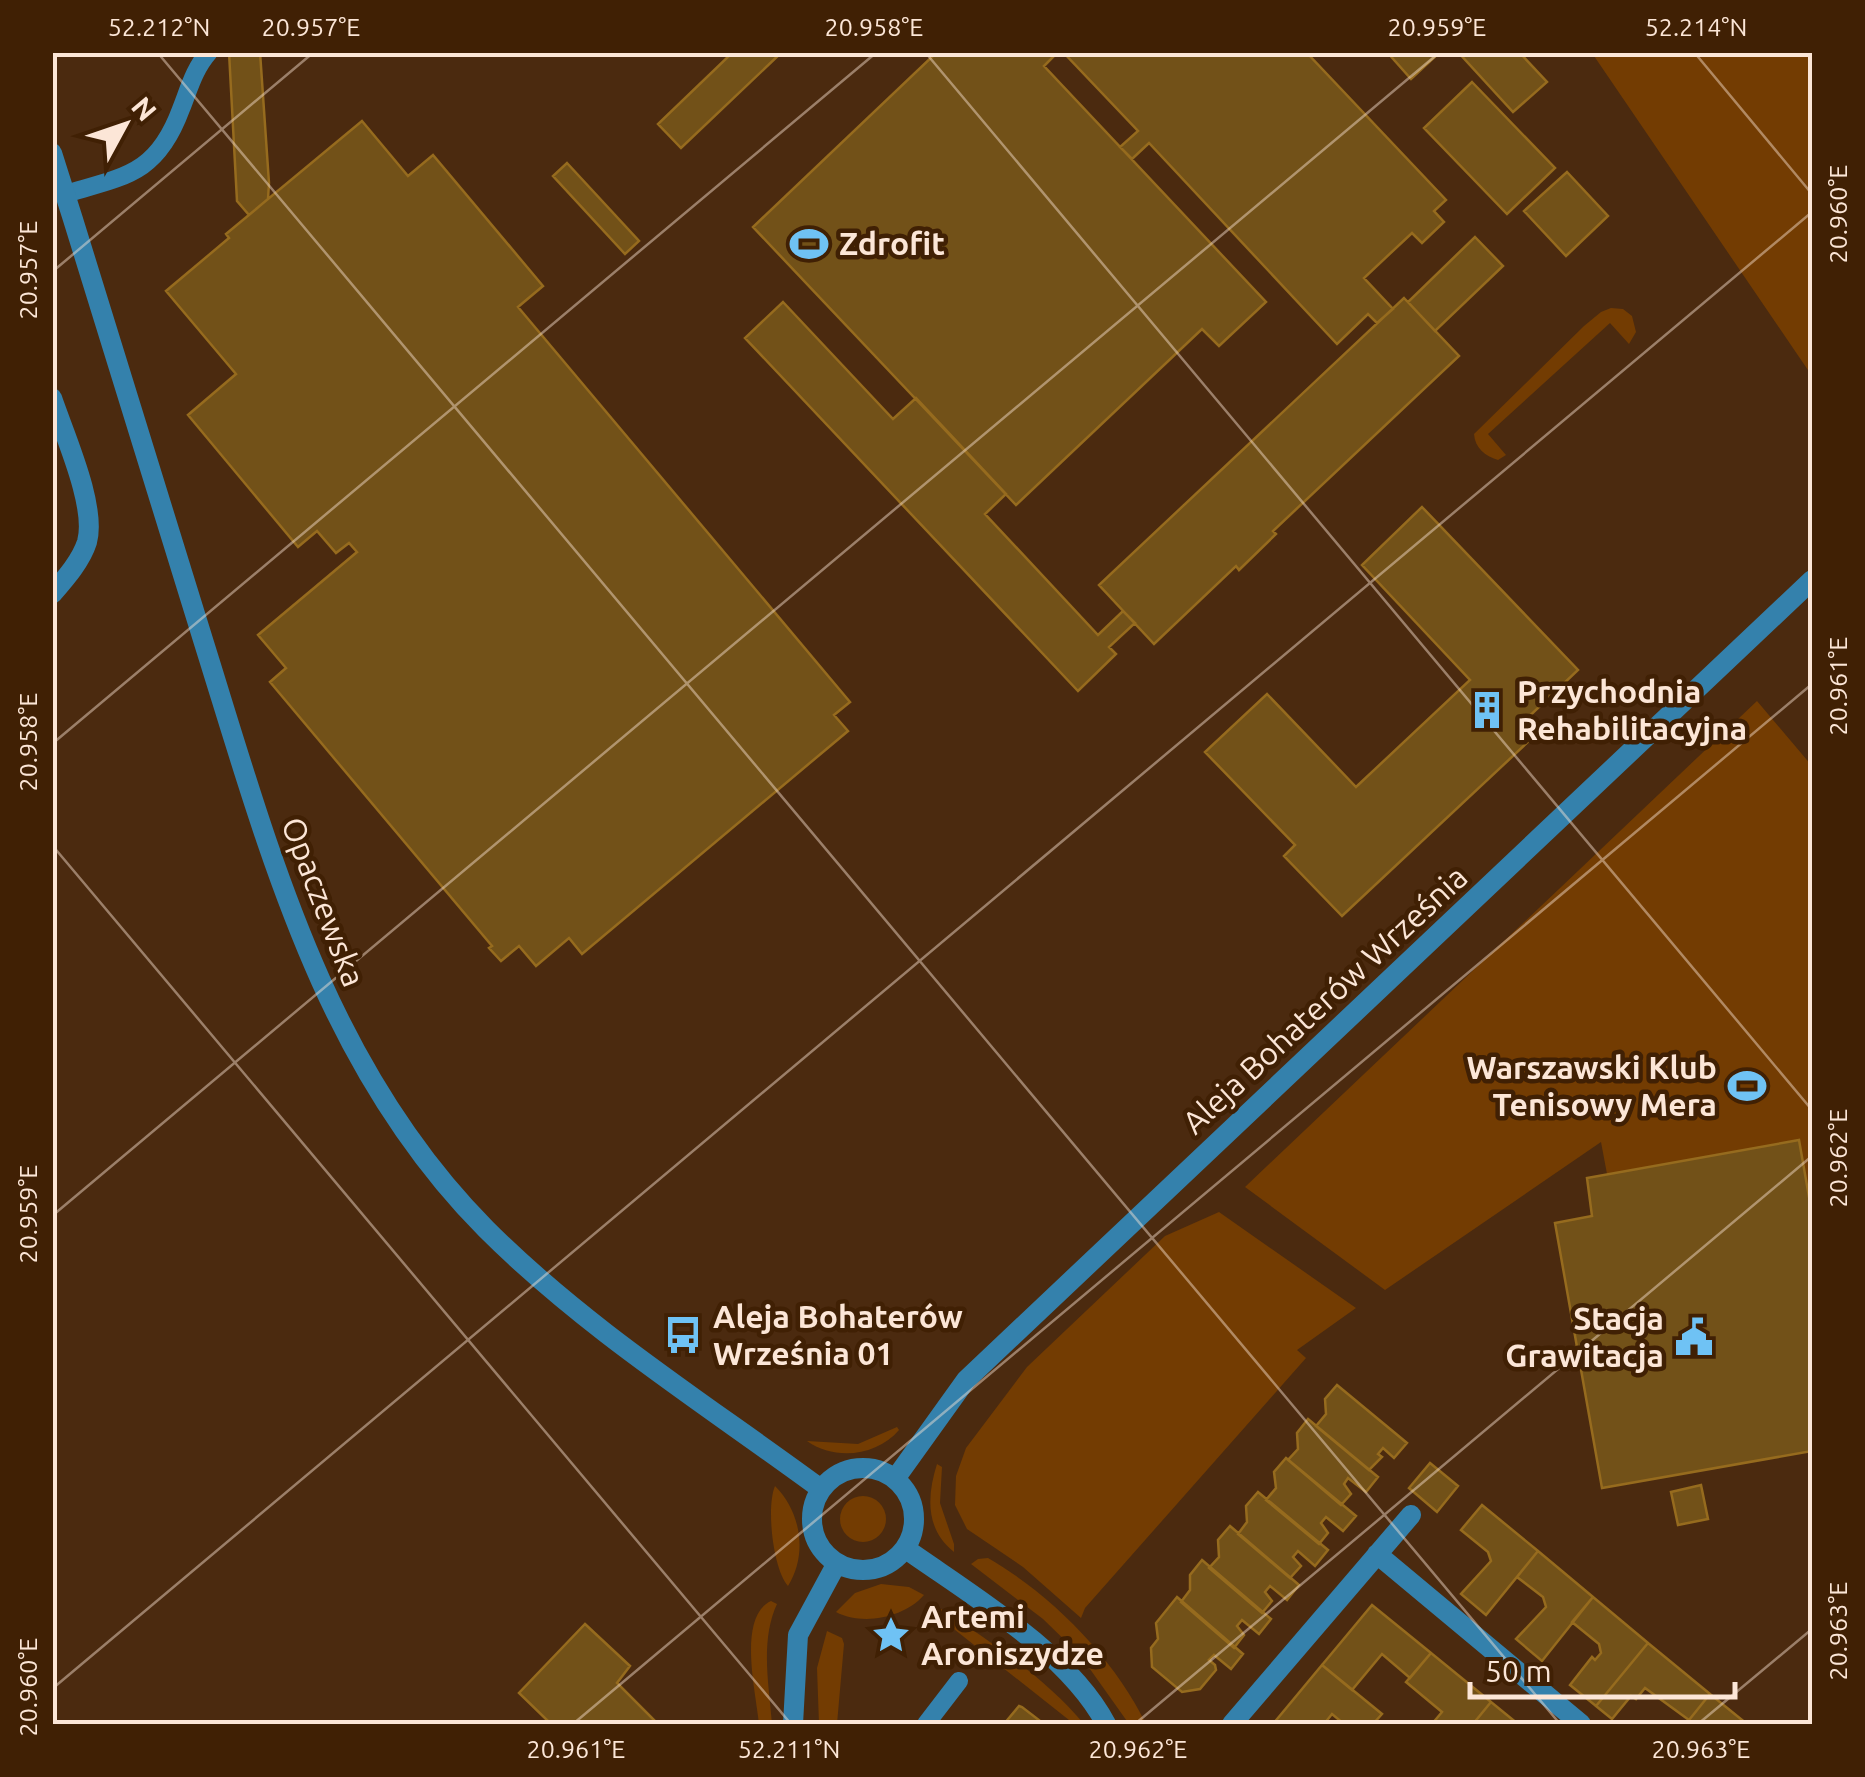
<svg xmlns="http://www.w3.org/2000/svg" width="1865" height="1777" font-family="Ubuntu,sans-serif">
	<rect width="100%" height="100%" fill="#4b2a0f"/>
	<path fill="#733c02" d="M1592,53H1812V376Z
		M1611,308L1623,309L1632,316L1636,332L1629,344L1610,323L1488,434L1506,455L1498,460C1485,456 1475,448 1474,434L1584,326L1601,312Z
		M1757,701L1812,766V1210L1799,1140L1607,1174L1601,1142L1385,1290L1245,1187Z
		M1219,1212L1356,1308L1297,1350L1306,1358L1085,1608L1081,1618L1023,1567L967,1529L955,1505L956,1476L966,1448L1027,1367L1165,1236Z
		M897,1427L899,1430C877,1456 835,1461 807,1441L858,1444Z
		M937,1464L942,1467L940,1503L954,1544V1552C925,1529 927,1496 937,1464Z
		M775,1486C801,1512 808,1554 788,1586C773,1569 766,1507 775,1486Z
		M840 1519a23 23 0 1 1 46 0a23 23 0 1 1-46 0Z
		M988,1558C1052,1595 1114,1658 1146,1724H1129L1080,1655L1043,1619L971,1564L978,1559Z
		M881,1584L909,1587L924,1595C904,1618 862,1626 836,1612L855,1593Z
		M771,1601L777,1604C760,1641 769,1685 772,1724H759C756,1692 737,1617 771,1601Z
		M941,1609C994,1644 1043,1676 1084,1724H1074L940,1618L938,1612Z
		M827,1631L842,1638L844,1644L837,1724H819L817,1668Z"/>
	<path fill="#725118" stroke="#966b1e" stroke-width="2.5" d="M229,52H260L269,183L268,199L249,215L237,201Z
		M733,52H782L681,148L658,124Z
		M937,52H1058L1044,66L1266,302L1219,346L1202,329L1016,505L753,227Z
		M1063,52H1306L1446,200L1434,211L1444,222L1422,243L1412,233L1364,278L1393,309L1377,323L1368,314L1337,344L1149,143L1132,159L1120,147L1138,131Z
		M1387,52H1440L1411,79Z
		M1458,52H1519L1547,82L1513,112Z
		M1472,82L1555,168L1507,214L1424,128Z
		M362,121L408,176L433,155L543,286L518,307L850,702L834,715L848,731L582,954L569,938L536,966L519,946L501,961L489,948L492,946L270,682L286,668L258,635L357,552L349,543L336,553L317,531L298,547L188,415L236,374L166,291L229,238L226,234Z
		M567,163L639,241L625,254L553,176Z
		M1567,172L1608,216L1566,256L1524,211Z
		M1475,237L1503,266L1435,331L1408,302Z
		M1404,298L1459,356L1273,531L1276,534L1239,570L1236,566L1154,644L1099,585Z
		M783,302L893,419L916,398L1006,494L985,514L1098,635L1123,611L1135,623L1109,647L1116,654L1078,691L745,338Z
		M1422,507L1578,670L1518,727L1530,740L1342,916L1284,856L1295,845L1205,752L1267,694L1356,787L1470,680L1362,565Z
		M1799,1140L1812,1214V1451L1602,1488L1555,1223L1592,1216L1587,1178Z
		M1337,1385L1407,1443L1394,1458L1383,1448L1378,1454L1382,1457L1369,1470L1316,1426L1326,1414L1325,1399Z
		M1308,1419L1378,1477L1366,1492L1348,1478L1344,1484L1351,1494L1341,1505L1288,1460L1298,1449L1297,1433Z
		M1286,1458L1356,1516L1343,1531L1326,1517L1321,1523L1328,1533L1319,1544L1266,1500L1276,1488L1274,1472Z
		M1430,1463L1458,1486L1437,1512L1409,1488Z
		M1701,1485L1708,1519L1678,1525L1671,1492Z
		M1258,1492L1328,1550L1315,1566L1298,1551L1293,1557L1301,1566L1290,1578L1238,1534L1247,1522L1246,1506Z
		M1482,1505L1538,1551L1486,1615L1461,1594L1491,1561L1488,1552L1461,1530Z
		M1230,1526L1299,1585L1287,1600L1270,1586L1265,1592L1272,1601L1262,1613L1209,1568L1219,1557L1218,1540Z
		M1538,1551L1593,1597L1542,1661L1516,1639L1546,1607L1543,1597L1517,1577Z
		M1202,1560L1271,1619L1259,1634L1242,1620L1237,1626L1244,1635L1234,1648L1181,1602L1190,1590V1575Z
		M1177,1597L1243,1654L1231,1669L1214,1655L1209,1660L1215,1665L1216,1670L1200,1689L1182,1692L1152,1667L1151,1648L1158,1639L1156,1623Z
		M1593,1597L1648,1643L1596,1706L1570,1685L1592,1657L1595,1660L1601,1653L1599,1644L1572,1622Z
		M1372,1605L1431,1653L1410,1678L1382,1654L1352,1690L1322,1665Z
		M585,1624L630,1666L617,1683L658,1724H551L519,1693Z
		M1648,1643L1710,1694L1689,1720L1645,1688L1636,1699L1631,1696L1612,1719L1596,1706Z
		M1431,1653L1491,1702L1473,1724H1432L1442,1712L1406,1682Z
		M1322,1665L1382,1714L1373,1724H1344L1332,1714L1324,1724H1273Z
		M1710,1694L1747,1724H1694L1689,1720Z
		M1491,1702L1518,1724H1473Z
		M1019,1706L1022,1707L1044,1724H1004Z"/>
	<g fill="none" stroke-linecap="round" stroke-linejoin="round">
		<path stroke="#3481ac" stroke-width="18" d="M65,194C126,176 157,174 181,109C189,89 194,69 209,52
			M926,1724L959,1681"/>
		<path stroke="#3481ac" stroke-width="20" d="M52,153C104,316 153,480 204,643C270,854 325,1067 486,1229C586,1329 707,1405 821,1489
			M52,398C64,434 97,506 87,542C81,561 65,579 52,594
			M812 1519a51 51 0 1 1 102 0a51 51 0 1 1-102 0Z
			M895,1479L966,1380L1812,580
			M906,1549C971,1595 1068,1652 1106,1724
			M1377,1554L1581,1724
			M793,1724L798,1635L837,1563
			M1232,1724L1411,1515"/>
	</g>
	<path fill="none" stroke="#fce6d7" stroke-width="2.5" stroke-opacity="0.45" d="M157,52L1560,1724M925,52L1812,1110M1694,52L1812,194M52,272L314,52M52,744L877,52M52,845L791,1724M52,1216L1440,52M52,1689L1812,212M573,1724L1812,684M1135,1724L1812,1156M1698,1724L1812,1629"/>
	<defs>
		<g id="stadium-bare" transform="scale(3)"><path d="M0-5a6.5 5 0 1 0 0 10a6.5 5 0 1 0 0-10ZM-3.5-1.8h7v3.6h-7Z" fill="#6fc2f4" stroke="#402004" stroke-width="2.5" paint-order="stroke"/></g>
		<g id="building-bare" transform="scale(3)"><path d="M-4-6H4V6H1V3H-1V6H-4ZM-2.5-4.3h1.7v1.8h-1.7ZM.8-4.3h1.7v1.8H.8ZM-2.5-1h1.7V.8h-1.7ZM.8-1h1.7V.8H.8Z" fill="#6fc2f4" stroke="#402004" stroke-width="2.5" paint-order="stroke"/></g>
		<g id="bus-bare" transform="scale(3)"><path d="M-5-6H5V4H4V6H2V4H-2V6H-4V4H-5ZM-3.5-4V0h7V-4ZM-3.5 1.2v1.5H-2V1.2ZM2 1.2v1.5H3.5V1.2Z" fill="#6fc2f4" stroke="#402004" stroke-width="2.5" paint-order="stroke"/></g>
		<g id="civic-bare" transform="scale(3)"><path d="M-.6-6.5H3V-4.5H.6V-3L4-1V1h2V6H-6V1h2V-1L-.6-3ZM-1.2 2.5V6h2.4V2.5Z" fill="#6fc2f4" stroke="#402004" stroke-width="2.5" paint-order="stroke"/></g>
		<g id="sight-bare" transform="scale(3)"><path d="M0-6L1.8-2.2L6-1.7L2.9 1.2L3.7 5.4L0 3.3L-3.7 5.4L-2.9 1.2L-6-1.7L-1.8-2.2Z" fill="#6fc2f4" stroke="#402004" stroke-width="2.5" paint-order="stroke"/></g>
	</defs>
	<g fill-rule="evenodd">
		<use href="#stadium-bare" x="809" y="244"/>
		<use href="#building-bare" x="1487" y="710"/>
		<use href="#stadium-bare" x="1747" y="1086"/>
		<use href="#bus-bare" x="683" y="1335"/>
		<use href="#civic-bare" x="1694" y="1337"/>
		<use href="#sight-bare" x="891" y="1635"/>
	</g>
	<g text-anchor="middle" stroke-width="9" stroke-linejoin="round" paint-order="stroke">
		<g font-size="32" font-weight="bold" fill="#fce6d7" stroke="#402004" text-anchor="start">
			<text x="839" y="255">Zdrofit</text>
			<text x="1517" y="703">Przychodnia<tspan x="1517" dy="37">Rehabilitacyjna</tspan></text>
			<text x="1717" y="1079" text-anchor="end">Warszawski Klub<tspan x="1717" dy="37">Tenisowy Mera</tspan></text>
			<text x="713" y="1328">Aleja Bohaterów<tspan x="713" dy="37">Września 01</tspan></text>
			<text x="1664" y="1330" text-anchor="end">Stacja<tspan x="1664" dy="37">Grawitacja</tspan></text>
			<text x="921" y="1628">Artemi<tspan x="921" dy="37">Aroniszydze</tspan></text>
		</g>
		<g font-size="32" fill="#fce6d7" stroke="#402004">
			<text transform="translate(323 902) rotate(69)" y="11">Opaczewska</text>
			<text transform="translate(1325 1000) rotate(-43)" y="11">Aleja Bohaterów Września</text>
		</g>
	</g>
	<rect width="1865" height="1777" fill="none" stroke="#402004" stroke-width="110"/>
	<g transform="translate(125 125) rotate(50)" stroke="#402004" stroke-width="8" paint-order="stroke">
	<path d="M0-8L18 38L0 25L-18 38Z" fill="#fce6d7"/>
	<text y="-15" font-size="28" font-weight="bold" text-anchor="middle" fill="#fce6d7">N</text>
	</g>
	<path d="M1470 1682v15h265v-15" fill="none" stroke="#fce6d7" stroke-width="5"/>
	<text x="1485" y="1682" font-size="30" fill="#fce6d7" stroke="#402004" stroke-width="8" paint-order="stroke">50 m</text>
	<rect x="55" y="55" width="1755" height="1667" fill="none" stroke="#fce6d7" stroke-width="4"/>
	<g font-size="25" text-anchor="middle" fill="#fce6d7">
		<text x="159" y="36">52.212°N</text>
		<text x="311" y="36">20.957°E</text>
		<text x="874" y="36">20.958°E</text>
		<text x="1437" y="36">20.959°E</text>
		<text x="1696" y="36">52.214°N</text>
		<text transform="translate(1838 214) rotate(-90)" y="9">20.960°E</text>
		<text transform="translate(28 270) rotate(-90)" y="9">20.957°E</text>
		<text transform="translate(1838 686) rotate(-90)" y="9">20.961°E</text>
		<text transform="translate(28 742) rotate(-90)" y="9">20.958°E</text>
		<text transform="translate(1838 1158) rotate(-90)" y="9">20.962°E</text>
		<text transform="translate(28 1214) rotate(-90)" y="9">20.959°E</text>
		<text transform="translate(1838 1631) rotate(-90)" y="9">20.963°E</text>
		<text transform="translate(28 1687) rotate(-90)" y="9">20.960°E</text>
		<text x="576" y="1758">20.961°E</text>
		<text x="789" y="1758">52.211°N</text>
		<text x="1138" y="1758">20.962°E</text>
		<text x="1701" y="1758">20.963°E</text>
	</g>
</svg>
